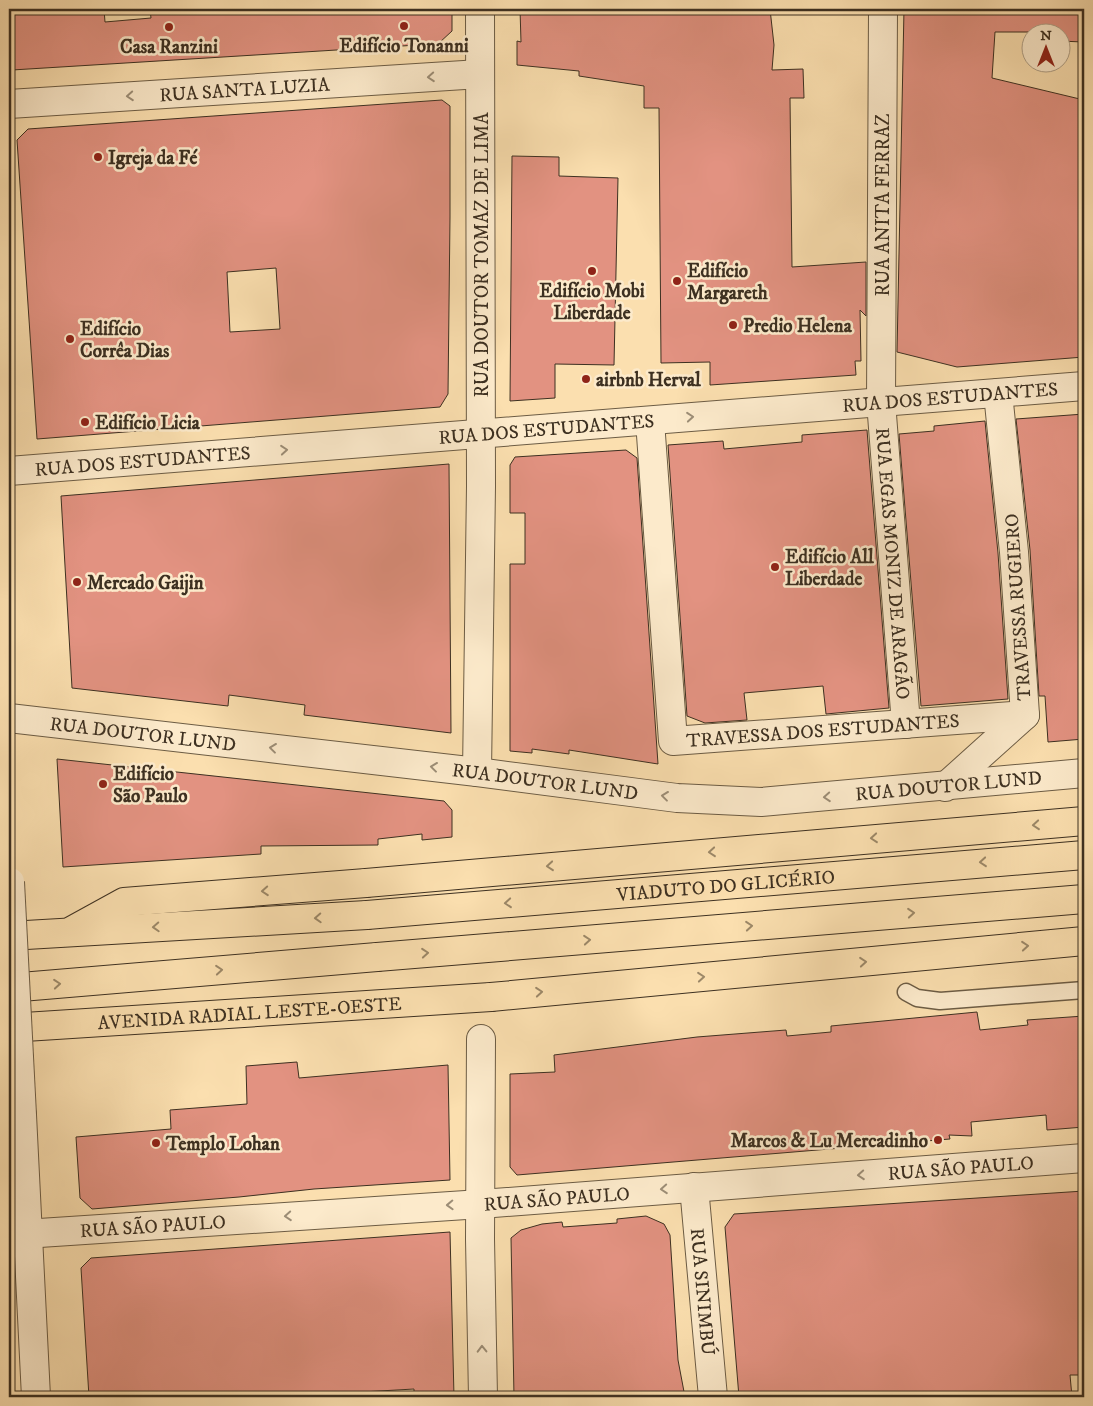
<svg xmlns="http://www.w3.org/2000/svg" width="1093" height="1406" font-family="'IM FELL DW Pica',serif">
	<rect width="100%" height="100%" fill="#fbdfaf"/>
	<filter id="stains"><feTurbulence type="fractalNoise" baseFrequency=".004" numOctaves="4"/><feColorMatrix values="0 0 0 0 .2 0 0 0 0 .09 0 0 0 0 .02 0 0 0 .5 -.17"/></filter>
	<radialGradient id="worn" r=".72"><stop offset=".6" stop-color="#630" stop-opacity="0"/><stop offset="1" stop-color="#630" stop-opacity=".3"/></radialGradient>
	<path fill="#e29281" stroke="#3d3021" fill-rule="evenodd" d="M9,9H104L105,22L151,18L150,9H452V31L439,43L434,44L12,70Z
		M520,9H586L613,14L614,9H770L774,45L772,70L803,69L804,98H790L792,267L866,262V316L860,310L861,361H855L856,375L710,385V362L661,363L659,108H644V86L579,76V71L517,65V41L521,42Z
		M904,9H1084L1083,42L1060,41V32H995L992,78L1084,100V357L957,367L897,352Z
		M442,100L450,106V217L448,394L440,407L37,439L17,140L28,129ZM276,268L280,329L230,332L227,272Z
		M512,156L559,157V176L618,178L614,365L555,364V398L510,401Z
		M1084,414V739L1048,742L1045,696H1039L1030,550L1016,419Z
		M985,421L998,553L1008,699L921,706L899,434L934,431V426Z
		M867,430L889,708L826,714L823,686L744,693L747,720L705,723L687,716L668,445L723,441L724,449L802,442V435Z
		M626,450L637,458L658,764L569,750V754L532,749V753L510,751V564H525V513H510V465L515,457Z
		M449,464L451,733L304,715L305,705L229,695L228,706L72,688L61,496Z
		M57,759L444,801L452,810V837L422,840V834L378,839V845L261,846V854L63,867Z
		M977,1012L980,1030L1028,1025L1027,1020L1084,1016V1127L1047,1130L1046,1115L971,1122L972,1136L949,1135L950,1139L517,1175L510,1167V1074L555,1072L554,1055L697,1037L786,1030L787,1036L831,1032V1026Z
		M297,1062L299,1078L448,1065L450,1180L314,1189L239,1197L92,1209L80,1198L76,1137L171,1129L170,1110L247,1104L246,1066Z
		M1084,1191V1375H1070L1072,1397H847V1395L819,1397H739L725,1227L734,1214Z
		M646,1216L664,1224L670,1235L678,1360L685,1397H514L511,1238L521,1230L542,1224L562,1222L563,1227L617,1223V1219Z
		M450,1232L454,1397H414V1389L275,1397H89L81,1268L91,1258Z"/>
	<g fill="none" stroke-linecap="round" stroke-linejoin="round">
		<g stroke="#6c5c44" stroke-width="19">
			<path id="service" d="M906,992L917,998L940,1001L1084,990"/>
		</g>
		<g stroke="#6c5c44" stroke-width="30">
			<g id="minor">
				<path id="s1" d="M883,9L881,402L906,724"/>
				<path id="s2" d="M9,104L480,74"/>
				<path id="s3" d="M650,421L673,741L1025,715"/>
				<path id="s4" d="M9,471L1084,386"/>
				<path id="s5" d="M9,718L477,772L677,798L761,802L1084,773"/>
				<path d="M477,772L481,486L480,9"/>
				<path d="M945,787L1025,715L1014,552L998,393"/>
				<path d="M481,1039L480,1239L483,1397"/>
				<path id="s6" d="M694,1187L713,1397"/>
				<path id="s7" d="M9,1235L481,1204L1084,1158"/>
			</g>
		</g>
		<g stroke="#6c5c44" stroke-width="30">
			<path id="tertiary" d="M22,1115L36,1397"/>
		</g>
		<g stroke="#3d3021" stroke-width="30">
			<g id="trunk">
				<path d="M73,930L124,902L366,883"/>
				<path d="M9,936L367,915"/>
				<path d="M9,988L377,957"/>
				<path id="s8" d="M9,1028L491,997"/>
			</g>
		</g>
		<use href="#service" stroke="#fceacb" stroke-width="16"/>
		<use href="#minor" stroke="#fceacb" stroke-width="28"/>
		<use href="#tertiary" stroke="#fceacb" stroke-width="28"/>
		<use href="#trunk" stroke="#fbdfaf" stroke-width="28"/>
		<g stroke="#6c5c44" stroke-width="30" stroke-linecap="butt">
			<path id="tertiary-bridge" d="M10,882L22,1115"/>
		</g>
		<g stroke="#3d3021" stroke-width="30" stroke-linecap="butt">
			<g id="trunk-bridge">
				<path d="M366,883L1084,821"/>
				<path id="s9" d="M367,915L1084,855"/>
				<path d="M377,957L1084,899"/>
				<path d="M491,997L1084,941"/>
			</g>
		</g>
		<use href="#tertiary-bridge" stroke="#fceacb" stroke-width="28"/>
		<use href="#trunk-bridge" stroke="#fbdfaf" stroke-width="28"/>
	</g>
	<defs><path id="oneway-chevron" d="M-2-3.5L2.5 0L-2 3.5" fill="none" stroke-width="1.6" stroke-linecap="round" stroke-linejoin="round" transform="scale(1.25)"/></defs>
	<g stroke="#9c8d76">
		<use href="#oneway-chevron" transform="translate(431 77) rotate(176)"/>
		<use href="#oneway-chevron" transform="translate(130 96) rotate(176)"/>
		<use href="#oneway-chevron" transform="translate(690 417) rotate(-5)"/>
		<use href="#oneway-chevron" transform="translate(284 450) rotate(-5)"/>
		<use href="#oneway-chevron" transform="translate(273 748) rotate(-173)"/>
		<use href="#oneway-chevron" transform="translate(434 767) rotate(-173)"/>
		<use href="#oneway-chevron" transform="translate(665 796) rotate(-173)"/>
		<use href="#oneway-chevron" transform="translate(827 797) rotate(176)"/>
		<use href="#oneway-chevron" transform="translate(861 1175) rotate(176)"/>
		<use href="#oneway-chevron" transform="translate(664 1189) rotate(176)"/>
		<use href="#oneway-chevron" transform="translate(450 1205) rotate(178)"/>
		<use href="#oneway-chevron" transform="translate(288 1216) rotate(176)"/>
		<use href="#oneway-chevron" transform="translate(482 1349) rotate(-91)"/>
	</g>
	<g stroke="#9c8868">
		<use href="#oneway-chevron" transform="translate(1036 825) rotate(175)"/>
		<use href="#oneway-chevron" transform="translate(874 838) rotate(175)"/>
		<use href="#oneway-chevron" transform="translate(712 852) rotate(175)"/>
		<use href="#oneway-chevron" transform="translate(983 862) rotate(175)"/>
		<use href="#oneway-chevron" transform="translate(550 866) rotate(175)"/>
		<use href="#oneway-chevron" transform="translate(265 891) rotate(176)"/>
		<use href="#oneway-chevron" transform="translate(508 903) rotate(175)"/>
		<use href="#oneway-chevron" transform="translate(911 913) rotate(-5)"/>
		<use href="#oneway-chevron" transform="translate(318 918) rotate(177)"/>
		<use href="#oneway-chevron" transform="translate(749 926) rotate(-5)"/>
		<use href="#oneway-chevron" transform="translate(156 927) rotate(177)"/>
		<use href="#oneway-chevron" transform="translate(587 940) rotate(-5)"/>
		<use href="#oneway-chevron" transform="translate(1025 946) rotate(-5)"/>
		<use href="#oneway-chevron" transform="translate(425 953) rotate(-5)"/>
		<use href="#oneway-chevron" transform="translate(863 962) rotate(-5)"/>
		<use href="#oneway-chevron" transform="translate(219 970) rotate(-5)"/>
		<use href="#oneway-chevron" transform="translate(701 977) rotate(-5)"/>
		<use href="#oneway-chevron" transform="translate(57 984) rotate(-5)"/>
		<use href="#oneway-chevron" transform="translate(539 992) rotate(-5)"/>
	</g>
	<g fill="#8f2418" stroke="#fceacb" stroke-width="2">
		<circle cx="404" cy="26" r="5"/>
		<circle cx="169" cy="27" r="5"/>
		<circle cx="98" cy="157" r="5"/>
		<circle cx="592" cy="271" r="5"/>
		<circle cx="677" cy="281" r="5"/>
		<circle cx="733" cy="325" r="5"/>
		<circle cx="70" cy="339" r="5"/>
		<circle cx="586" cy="379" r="5"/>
		<circle cx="85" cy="422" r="5"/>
		<circle cx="775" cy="567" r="5"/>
		<circle cx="77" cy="582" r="5"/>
		<circle cx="103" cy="784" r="5"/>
		<circle cx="938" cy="1140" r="5"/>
		<circle cx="156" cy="1143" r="5"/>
	</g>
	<g text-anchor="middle" stroke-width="5" stroke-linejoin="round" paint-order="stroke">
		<g font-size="19" font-weight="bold" fill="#3d3021" stroke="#fceacb" text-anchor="start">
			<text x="404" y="52" text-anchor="middle">Edifício Tonanni</text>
			<text x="169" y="53" text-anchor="middle">Casa Ranzini</text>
			<text x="108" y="164">Igreja da Fé</text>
			<text x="687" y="277">Edifício<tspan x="687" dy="22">Margareth</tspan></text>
			<text x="592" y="297" text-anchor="middle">Edifício Mobi<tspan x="592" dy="22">Liberdade</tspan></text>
			<text x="743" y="332">Predio Helena</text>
			<text x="80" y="335">Edifício<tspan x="80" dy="22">Corrêa Dias</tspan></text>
			<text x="596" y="386">airbnb Herval</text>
			<text x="95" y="429">Edifício Licia</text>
			<text x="785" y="563">Edifício All<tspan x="785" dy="22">Liberdade</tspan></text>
			<text x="87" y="589">Mercado Gaijin</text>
			<text x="113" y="780">Edifício<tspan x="113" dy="22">São Paulo</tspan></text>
			<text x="928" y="1147" text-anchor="end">Marcos &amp; Lu Mercadinho</text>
			<text x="166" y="1150">Templo Lohan</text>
		</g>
		<g font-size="19" fill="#3d3021" stroke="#fceacb">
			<text dy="7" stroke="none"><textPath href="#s2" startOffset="236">RUA SANTA LUZIA</textPath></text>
			<text transform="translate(882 205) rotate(-90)" y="7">RUA ANITA FERRAZ</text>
			<text transform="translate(481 255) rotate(-90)" y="7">RUA DOUTOR TOMAZ DE LIMA</text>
			<text dy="7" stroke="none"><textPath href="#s4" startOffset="944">RUA DOS ESTUDANTES</textPath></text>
			<text dy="7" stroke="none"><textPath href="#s4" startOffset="539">RUA DOS ESTUDANTES</textPath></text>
			<text dy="7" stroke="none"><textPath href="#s4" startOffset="134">RUA DOS ESTUDANTES</textPath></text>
			<text dy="7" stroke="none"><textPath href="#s1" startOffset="555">RUA EGAS MONIZ DE ARAGÃO</textPath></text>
			<text transform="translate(1017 607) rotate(-94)" y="7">TRAVESSA RUGIERO</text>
			<text dy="7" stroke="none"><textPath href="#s3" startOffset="471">TRAVESSA DOS ESTUDANTES</textPath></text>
			<text dy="7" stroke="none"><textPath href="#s5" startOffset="135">RUA DOUTOR LUND</textPath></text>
			<text dy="7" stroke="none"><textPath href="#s5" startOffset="540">RUA DOUTOR LUND</textPath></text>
			<text dy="7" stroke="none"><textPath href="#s5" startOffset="945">RUA DOUTOR LUND</textPath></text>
			<text dy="7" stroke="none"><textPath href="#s9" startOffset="360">VIADUTO DO GLICÉRIO</textPath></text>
			<text dy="7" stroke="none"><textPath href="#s8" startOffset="241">AVENIDA RADIAL LESTE-OESTE</textPath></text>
			<text dy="7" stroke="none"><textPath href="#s7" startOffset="954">RUA SÃO PAULO</textPath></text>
			<text dy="7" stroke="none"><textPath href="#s7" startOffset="549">RUA SÃO PAULO</textPath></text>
			<text dy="7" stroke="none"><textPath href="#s7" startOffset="144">RUA SÃO PAULO</textPath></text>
			<text dy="7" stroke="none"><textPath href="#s6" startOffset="105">RUA SINIMBÚ</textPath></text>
		</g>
	</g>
	<rect width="1093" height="1406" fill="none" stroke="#fbdfaf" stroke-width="30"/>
	<rect x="10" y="10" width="1073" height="1386" fill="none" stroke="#3d3021" stroke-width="2.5"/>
	<rect x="15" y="15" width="1063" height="1376" fill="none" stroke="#3d3021"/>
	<g transform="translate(1046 48)"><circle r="24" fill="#fceacb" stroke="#b0a087"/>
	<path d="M0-4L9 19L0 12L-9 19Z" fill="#8f2418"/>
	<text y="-8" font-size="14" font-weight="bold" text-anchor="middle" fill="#3d3021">N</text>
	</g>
	<rect width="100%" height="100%" filter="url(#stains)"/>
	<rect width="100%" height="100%" fill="url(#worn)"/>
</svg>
